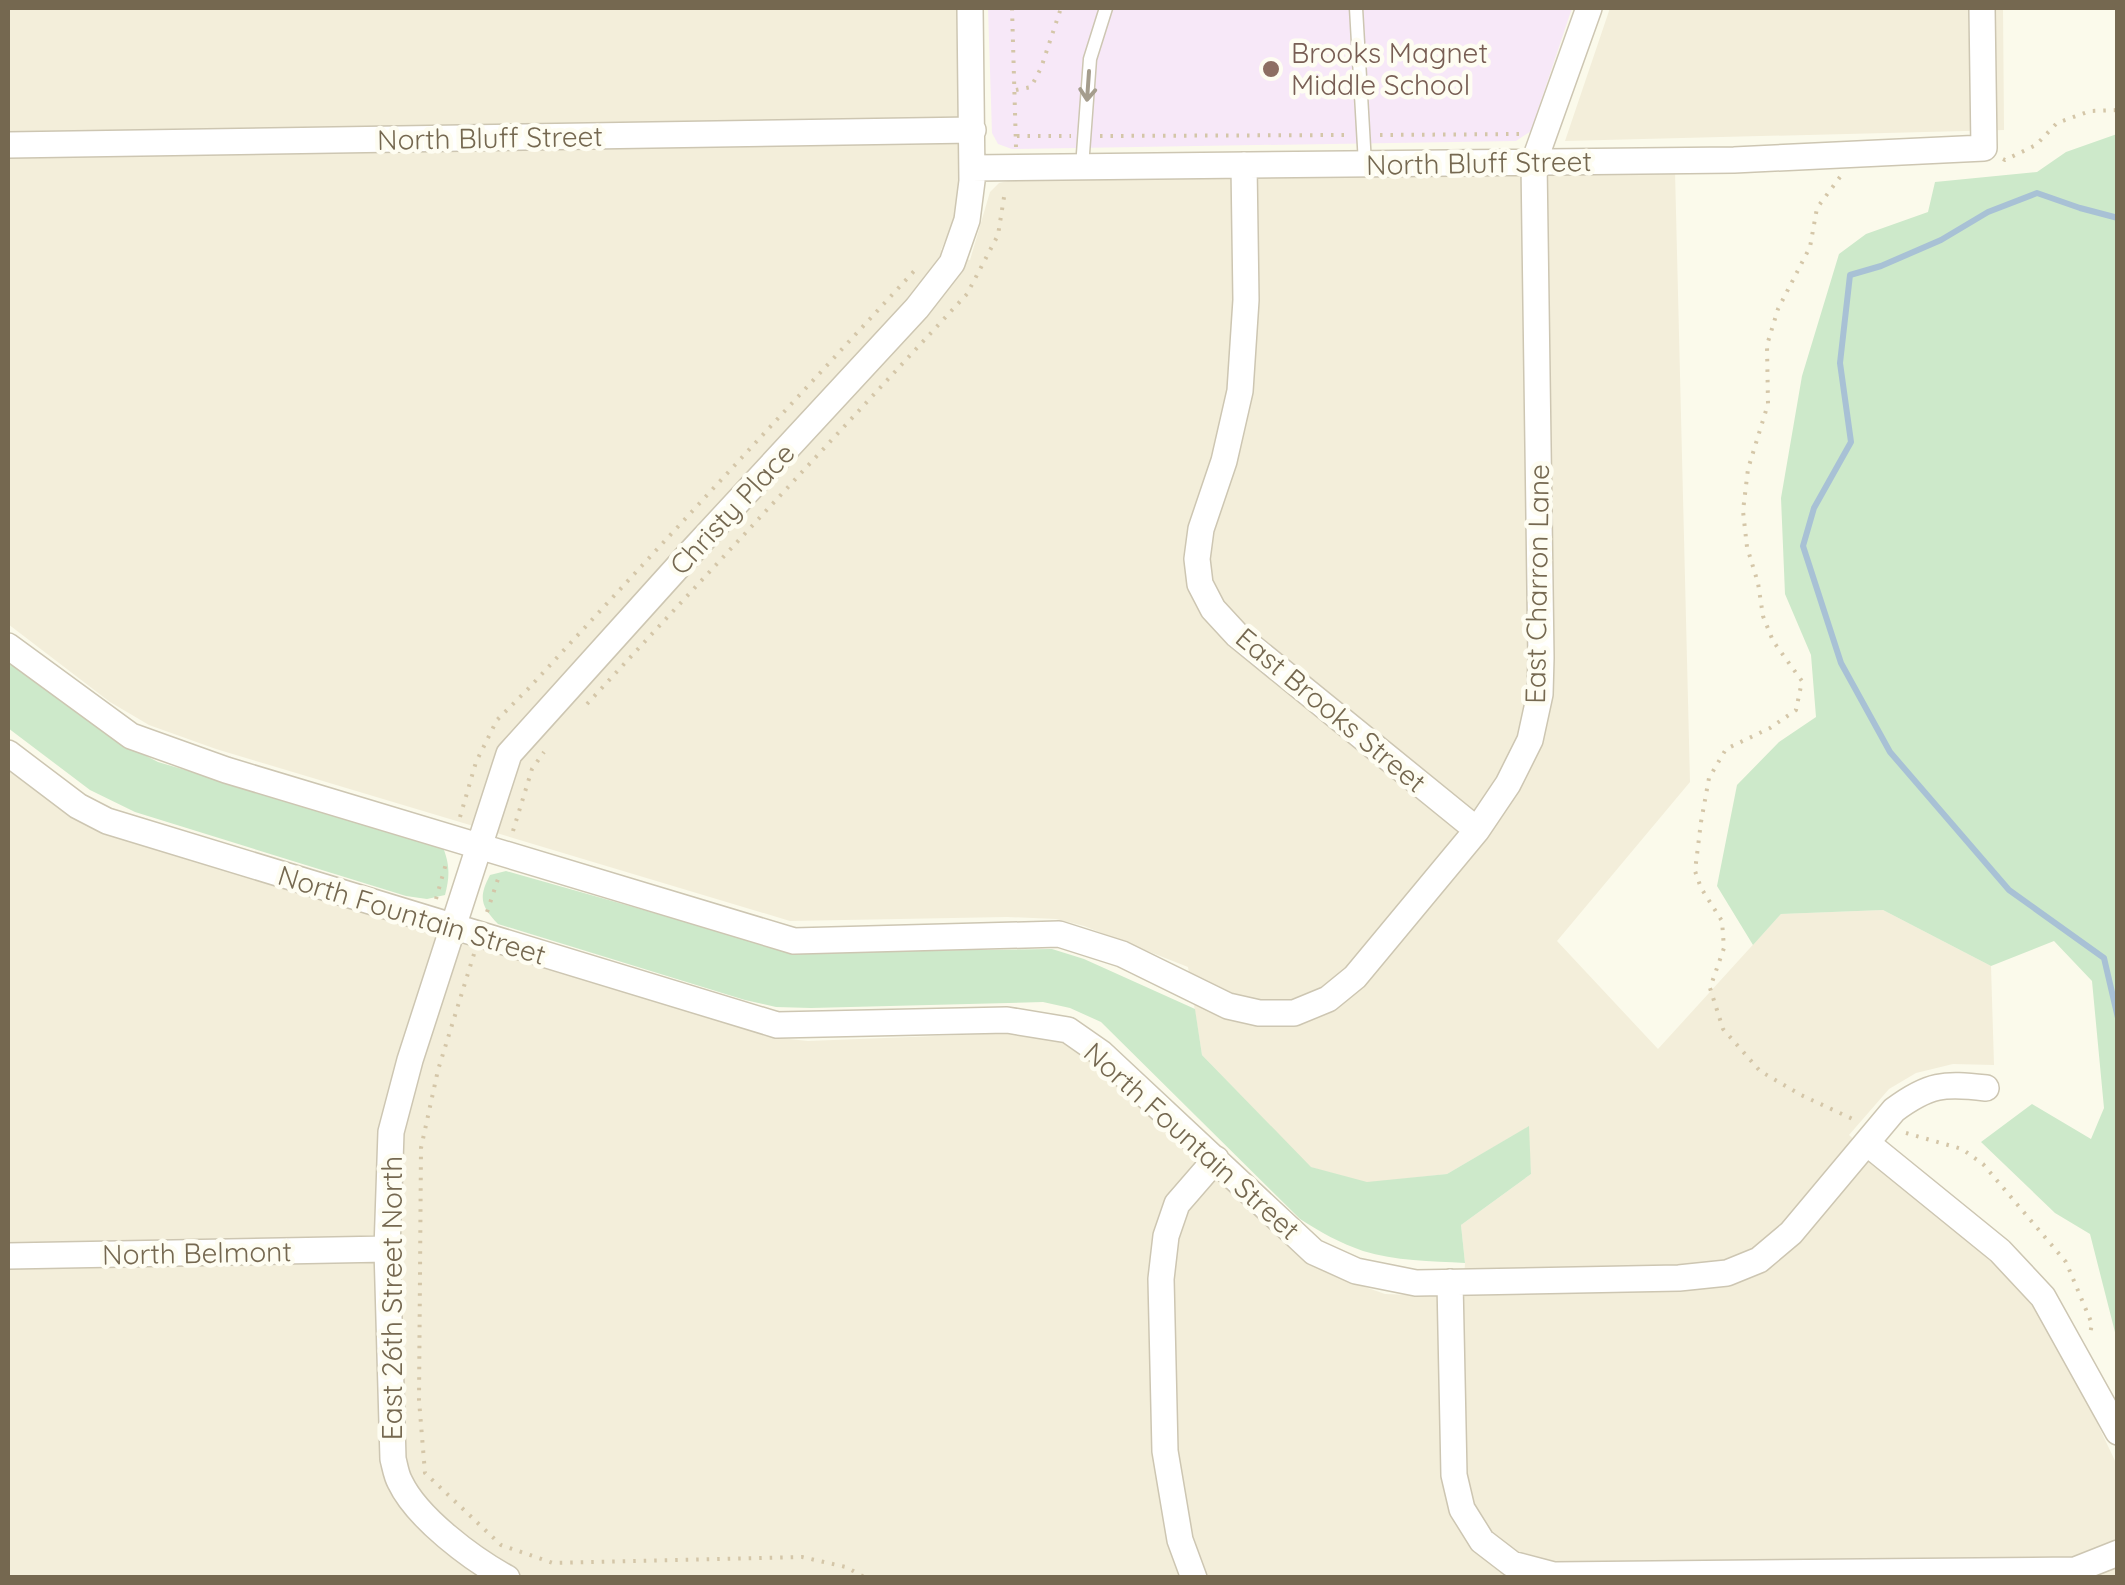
<svg xmlns="http://www.w3.org/2000/svg" width="2125" height="1585" font-family="Quicksand,sans-serif">
	<rect width="100%" height="100%" fill="#fbfaeb"/>
	<path fill="#f3eeda" d="M8,8H957L962,179L955,218L941,250L970,260L990,192L999,183L1017,179L1675,171L1690,782L1557,941L1658,1049L1781,914L1883,910L1991,966L1994,1065L1953,1064L1916,1073L1889,1089L1849,1135L2008,1277L2033,1306L2089,1406L2117,1465V1577H8V765L70,813L121,839L780,1038L808,1041L1012,1033L1069,1042L1312,1264L1351,1282L1385,1294L1463,1297L1465,1263L1461,1225L1531,1174L1528,1127L1447,1174L1367,1183L1310,1167L1202,1055L1188,967L1084,926L1056,919L1007,917L790,921L216,749L149,725L110,702L8,624Z
		M1610,8H2003L2004,130L1565,141Z"/>
	<path fill="#f7e8f8" d="M988,8H1572L1531,131L1516,141L1012,149L998,144L992,133Z"/>
	<path fill="#cde9ca" d="M2117,134H2118L2117,1340L2090,1234L2055,1213L1981,1142L2032,1104L2091,1139L2104,1108L2092,981L2054,941L1991,966L1883,910L1781,914L1753,945L1717,886L1737,785L1779,742L1816,717L1811,655L1785,594L1781,498L1802,376L1839,254L1866,234L1928,212L1935,182L2037,172L2066,152Z
		M8,657L131,748L158,762L442,845C450,864 450,876 445,895L427,899L406,896L135,812L90,790L8,728Z
		M506,871L792,952L1052,949L1084,959L1195,1009L1202,1055L1311,1167L1367,1182L1447,1174L1529,1126L1531,1174L1461,1225L1465,1263C1431,1261 1395,1261 1363,1251C1340,1243 1320,1232 1300,1219L1101,1022L1070,1008L1043,1002L811,1008L776,1007L745,1000L498,924C481,906 478,898 490,875Z"/>
	<g fill="none" stroke-linecap="round" stroke-linejoin="round">
		<path stroke="#a8c1d5" stroke-width="6" d="M2118,218L2080,208L2037,193L1988,212L1941,240L1881,266L1850,275L1840,363L1851,442L1814,508L1803,546L1841,663L1890,752L2009,890L2104,958L2118,1018"/>
		<g stroke="#cdc6b2" stroke-width="15">
			<path id="lane" d="M1356,8L1365,164
				M1082,167L1090,59L1106,8"/>
		</g>
		<g stroke="#cdc6b2" stroke-width="28">
			<path id="street" d="M8,145L973,130
				M1244,165L1246,300L1240,391L1224,461L1201,529L1197,559L1200,584L1213,609L1237,635L1477,830
				M972,168L1734,160L1984,148L1982,8
				M8,646L131,736L226,770L794,941L1059,934L1122,954L1228,1006L1259,1013H1294L1328,999L1355,977L1477,830L1508,784L1530,740L1540,694L1541,658L1534,162L1589,8
				M8,753L78,806L107,821L777,1025L1007,1020L1068,1030L1101,1053L1314,1252L1356,1271L1416,1283L1679,1278L1727,1273L1759,1260L1791,1233L1894,1110C1929,1084 1944,1083 1986,1088
				M1867,1143L2000,1251L2043,1297L2118,1432
				M8,1256L387,1249
				M1450,1282L1454,1475L1462,1509L1482,1541L1512,1564L1554,1575L2075,1570L2118,1553
				M507,1578C472,1559 417,1518 400,1482C396,1475 395,1466 393,1459L387,1249L391,1132L410,1060L509,754L693,550L917,308L952,263L967,220L972,181L970,8
				M1194,1578L1180,1540L1165,1451L1161,1279L1166,1236L1177,1204L1216,1159"/>
		</g>
		<path stroke="#d4c6a8" stroke-width="4" stroke-dasharray="2.5 8" stroke-linecap="butt" d="M1012,8L1016,147
			M1016,90L1031,87L1041,68L1061,8
			M1380,135L1521,134
			M1017,136H1071
			M1100,136L1346,135
			M2003,159L2005,160L2036,145L2057,123L2090,111L2118,110
			M1840,177L1817,208L1810,247L1778,309L1767,345L1768,404L1748,469L1743,511L1747,547L1758,583L1763,616L1773,641L1802,681L1796,710L1770,728L1726,749L1709,778L1701,822L1695,871L1701,888L1722,921L1724,948L1710,988L1723,1029L1760,1071L1801,1095L1857,1121
			M587,704L967,294L998,235L1005,191
			M460,817L476,762L497,720L528,689L916,269
			M513,831L532,769L544,752
			M436,899L447,860
			M487,912L500,873
			M474,954L438,1070L421,1148L419,1400L425,1473L501,1545L553,1563L802,1557L846,1567L866,1578
			M1906,1133L1962,1149L1983,1164L2066,1262L2092,1324L2090,1334"/>
		<use href="#lane" stroke="#fff" stroke-width="12"/>
		<use href="#street" stroke="#fff" stroke-width="25"/>
	</g>
	<defs><path id="oneway-shaft" d="M-6 0H5M1.5-3L5.5 0L1.5 3" fill="none" stroke-width="1.6" stroke-linecap="round" stroke-linejoin="round" transform="scale(2.5)"/></defs>
	<use stroke="#a59d8d" href="#oneway-shaft" transform="translate(1088 86) rotate(94)"/>
	<circle fill="#8d6e63" stroke="#fefdf2" stroke-width="4" cx="1271" cy="69" r="10"/>
	<g text-anchor="middle" stroke-width="9" stroke-linejoin="round" paint-order="stroke">
		<g font-size="28" fill="#785e54" stroke="#fefdf2" text-anchor="start">
			<text x="1291" y="63">Brooks Magnet<tspan x="1291" dy="32">Middle School</tspan></text>
		</g>
		<g font-size="28" fill="#756850" stroke="#fefdf2">
			<text transform="translate(490 138) rotate(-1)" y="10">North Bluff Street</text>
			<text transform="translate(1479 163) rotate(-1)" y="10">North Bluff Street</text>
			<text transform="translate(732 509) rotate(-47)" y="10">Christy Place</text>
			<text transform="translate(1537 584) rotate(-89)" y="10">East Charron Lane</text>
			<text transform="translate(1331 710) rotate(40)" y="10">East Brooks Street</text>
			<text transform="translate(412 915) rotate(17)" y="10">North Fountain Street</text>
			<text transform="translate(1192 1141) rotate(42)" y="10">North Fountain Street</text>
			<text transform="translate(197 1253) rotate(-1)" y="10">North Belmont</text>
			<text transform="translate(392 1298) rotate(-90)" y="10">East 26th Street North</text>
		</g>
	</g>
	<rect width="2125" height="1585" fill="none" stroke="#756850" stroke-width="20"/>
</svg>
